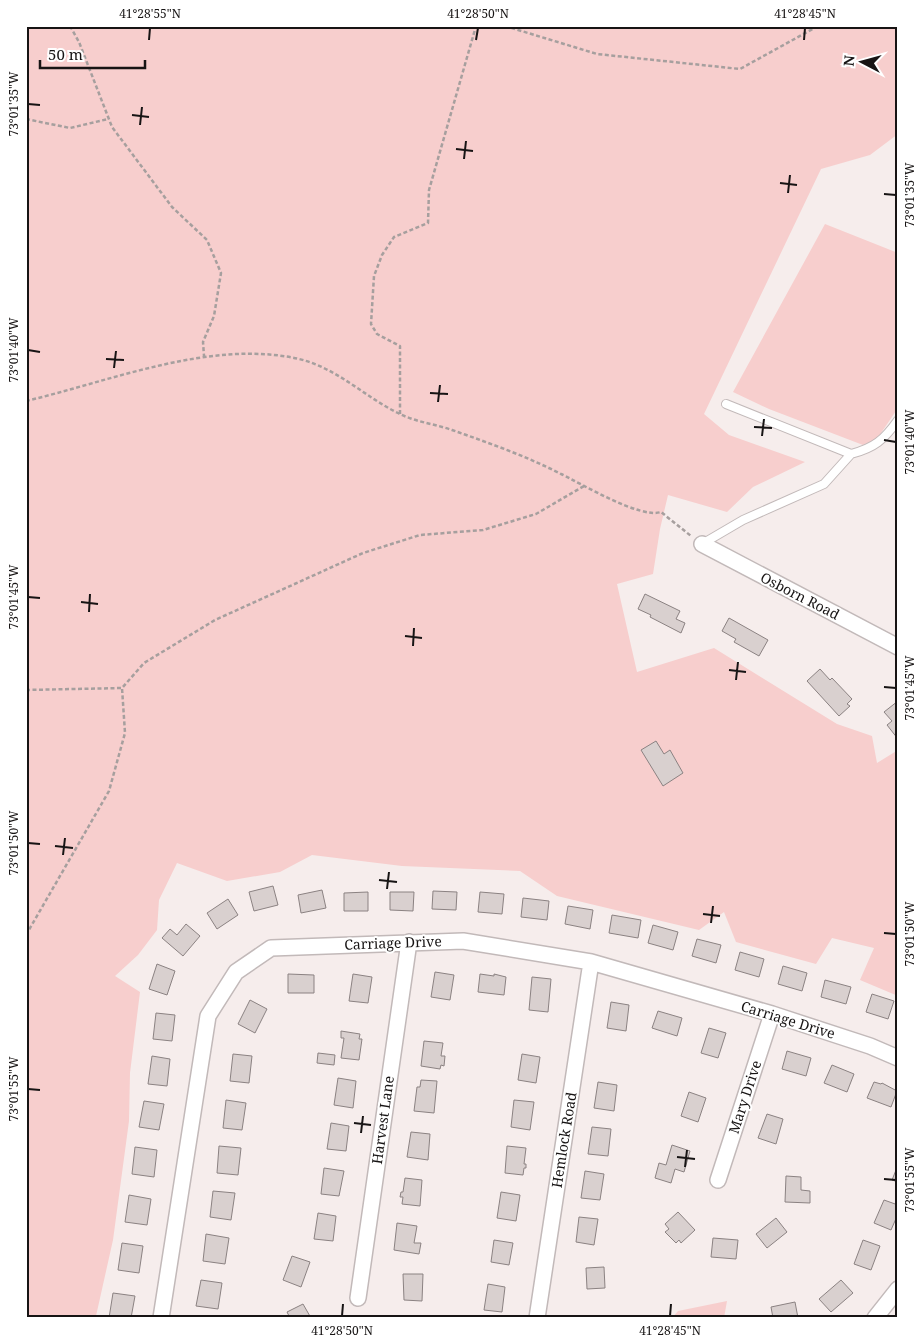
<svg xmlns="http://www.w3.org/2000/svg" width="924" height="1344" font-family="'Noto Serif',serif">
	<rect width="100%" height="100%" fill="#f6edec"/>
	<path fill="#f7cecd" d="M26,26H898V134L870,155L821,169L704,414L729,435L805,462L753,487L727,512L668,495L660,529L653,574L617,584L637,672L714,648L837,724L872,736L877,763L898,750V996L860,980L874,948L832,938L816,964L736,942L724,912L699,930L557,896L520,871L402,866L312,855L280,872L227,881L177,863L159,900L157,930L138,955L115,976L140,992L130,1073L129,1121L113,1240L96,1316L93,1318H26Z
		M825,224L898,253V408L877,439L863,445L769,409L733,392Z
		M727,1301L724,1318H672L678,1311Z"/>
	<path fill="#d9d0cf" stroke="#8b8282" d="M645,594L680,611L676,619L685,623L681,633L650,617L651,615L638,609Z
		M729,618L768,640L759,656L734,642L736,639L722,631Z
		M820,669L830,680L832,678L852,699L847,704L850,706L839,716L807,681Z
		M898,701V739L887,725L892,721L884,712Z
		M656,741L664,754L670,750L683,773L663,786L641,750Z
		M273,886L278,905L254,911L249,892Z
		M322,890L326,908L301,913L298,895Z
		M433,891L457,892L456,910L432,909Z
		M368,892V911H344V893Z
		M390,892H414L413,911L390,910Z
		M480,892L504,894L502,914L478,912Z
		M523,898L549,901L547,920L521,917Z
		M228,899L238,915L217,929L207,913Z
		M568,906L593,910L590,929L565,924Z
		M612,915L641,920L638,938L609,933Z
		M186,924L200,936L183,956L162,938L170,929L177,935Z
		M653,925L678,932L673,950L648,943Z
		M697,939L721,945L716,963L692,956Z
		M740,952L764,959L759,977L735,970Z
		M157,964L175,971L167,995L149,989Z
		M783,966L807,973L802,991L778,984Z
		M435,972L454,975L450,1000L431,997Z
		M288,974L314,975V993H288Z
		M353,974L372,977L368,1003L349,1001Z
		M480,974L494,976V974L506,977L504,995L478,992Z
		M532,977L551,979L548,1012L529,1010Z
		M825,980L851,987L846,1004L821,997Z
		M872,994L894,1001L888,1019L866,1012Z
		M250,1000L267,1009L255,1033L238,1024Z
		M611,1002L629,1005L626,1031L607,1028Z
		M658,1011L682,1018L677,1036L652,1028Z
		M156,1013L175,1015L172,1041L153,1039Z
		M709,1028L726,1033L718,1058L701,1053Z
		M341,1031L360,1034L359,1039H362L359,1060L341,1058L344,1038H341Z
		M424,1041L443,1043L441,1056H445L444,1066L441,1065L440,1069L421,1066Z
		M787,1051L811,1058L806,1076L782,1069Z
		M318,1053L335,1055L334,1065L317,1063Z
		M233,1054L252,1056L249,1083L230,1081Z
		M522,1054L540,1057L536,1083L518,1080Z
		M152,1056L170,1059L167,1086L148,1084Z
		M832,1065L854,1074L847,1092L824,1083Z
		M338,1078L356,1081L353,1108L334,1105Z
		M421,1080L437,1081L434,1113L414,1111L417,1087H420Z
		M598,1082L617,1085L614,1111L594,1108Z
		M874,1082L881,1084L882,1083L897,1091L891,1107L867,1098Z
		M689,1092L706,1098L698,1122L681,1116Z
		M226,1100L246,1103L242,1130L223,1128Z
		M514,1100L534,1102L530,1130L511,1127Z
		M144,1101L164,1104L159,1130L139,1127Z
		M767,1114L783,1119L776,1144L758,1138Z
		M331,1123L349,1126L346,1151L327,1149Z
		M592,1127L611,1129L608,1156L588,1154Z
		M411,1132L430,1134L428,1160L407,1157Z
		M672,1145L690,1151L684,1172L675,1169L671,1183L655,1178L659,1163L666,1165Z
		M219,1146L241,1148L238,1175L217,1173Z
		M507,1146L526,1148L524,1164H526V1168H524L523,1175L505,1173Z
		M135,1147L157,1150L154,1177L132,1174Z
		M898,1165V1182L892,1180Z
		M324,1168L344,1171L339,1196L321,1194Z
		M585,1171L604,1174L600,1200L581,1198Z
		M786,1176L801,1177V1190L810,1191V1203L785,1202Z
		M405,1178L422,1180L420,1206L402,1204L403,1197H400L401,1192H403Z
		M213,1191L235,1193L231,1220L210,1217Z
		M501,1192L520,1195L516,1221L497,1218Z
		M129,1195L151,1199L147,1225L125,1222Z
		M884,1200L898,1205V1214L891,1230L874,1223Z
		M678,1212L695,1230L681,1243L679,1240L676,1243L665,1232L669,1229L665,1224Z
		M318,1213L336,1216L333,1241L314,1239Z
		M579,1217L598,1219L594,1245L576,1242Z
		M776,1218L787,1232L767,1248L756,1234Z
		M397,1223L417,1226L414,1243H421L419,1254L394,1250Z
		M206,1234L229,1238L225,1264L203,1261Z
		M713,1238L738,1240L736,1259L711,1257Z
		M494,1240L513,1243L509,1265L491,1262Z
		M863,1240L880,1246L871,1270L854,1264Z
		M122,1243L143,1246L139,1273L118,1270Z
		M292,1256L310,1262L301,1287L283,1280Z
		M604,1267L605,1288L587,1289L586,1268Z
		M403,1274H423L422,1301L404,1300Z
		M201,1280L222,1283L218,1309L196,1306Z
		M841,1280L853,1293L831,1312L819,1299Z
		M488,1284L505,1287L502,1312L484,1310Z
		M113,1293L135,1296L131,1318H109Z
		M795,1302L798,1318H773L771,1307Z
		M303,1304L311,1318H290L287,1312Z"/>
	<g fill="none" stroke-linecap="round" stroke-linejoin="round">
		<g stroke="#c2b9b9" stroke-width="10">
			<path id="lane" d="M851,454C874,448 884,440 898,420
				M702,544L743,520L824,484L851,454L726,404"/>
		</g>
		<g stroke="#c2b9b9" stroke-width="18">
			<path id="street" d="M702,544L898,647
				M718,1180L772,1014
				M358,1298L409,942
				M161,1318L208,1016L236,972L271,948L463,941L591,962L772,1014L870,1046L898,1058
				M537,1318L591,962
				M875,1318L898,1289"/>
		</g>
		<path stroke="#a69f9e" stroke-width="2.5" stroke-dasharray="4 2.5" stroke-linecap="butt" d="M70,26L79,42L112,127L172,207L207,240L221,273L214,316L203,342L204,356
			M505,26L597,54L740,69L818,26
			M26,119L70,128L108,119
			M26,401C111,381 212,339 299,359C337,368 365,397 398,413C415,422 435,424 452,430C489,443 526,456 561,474C582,484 640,519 661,512L691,536
			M400,414V346L377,334L371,324L374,276L382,255L394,237L428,223L429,190L476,26
			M26,690L122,688
			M26,935L109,791L125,733L122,688L144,663L215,620L363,553L420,535L483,530L536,514L584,486"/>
		<use href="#lane" stroke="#fff" stroke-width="8"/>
		<use href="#street" stroke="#fff" stroke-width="15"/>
	</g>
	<path fill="none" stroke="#171414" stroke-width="2" d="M149,40L150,28M476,40L478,28M804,40L805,28M28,104L40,105M132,115L149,117M140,125L142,107M456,149L473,151M464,159L466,141M780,183L797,185M788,193L790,175M884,194L896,195M28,350L40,352M106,359L124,360M114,368L116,351M430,393L448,394M438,402L440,385M754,427L772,428M762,436L764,419M884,440L896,442M28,597L40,598M81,602L98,604M89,612L90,594M405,636L422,638M413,646L414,628M729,670L746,672M736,680L738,662M884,687L896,688M28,843L40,844M55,846L73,848M63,855L65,838M379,880L397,882M387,889L389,872M703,914L720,916M711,923L713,906M884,933L896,934M28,1089L40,1090M354,1123L371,1125M361,1133L363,1116M677,1157L695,1159M685,1167L687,1150M884,1179L896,1180M342,1316L343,1304M670,1316L671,1304"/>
	<g text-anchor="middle" stroke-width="4" stroke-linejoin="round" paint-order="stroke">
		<g font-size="14" fill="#171414" stroke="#fff">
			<text transform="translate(800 596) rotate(27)" y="5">Osborn Road</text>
			<text transform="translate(393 943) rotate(-2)" y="5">Carriage Drive</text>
			<text transform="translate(788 1020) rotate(17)" y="5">Carriage Drive</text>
			<text transform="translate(745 1097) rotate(-72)" y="5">Mary Drive</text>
			<text transform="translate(383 1120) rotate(-82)" y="5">Harvest Lane</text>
			<text transform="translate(564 1140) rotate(-81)" y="5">Hemlock Road</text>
		</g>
	</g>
	<rect width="924" height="1344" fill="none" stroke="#ffffff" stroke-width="55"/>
	<g transform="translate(862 62) rotate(276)" stroke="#ffffff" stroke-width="4" paint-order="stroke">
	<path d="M0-4L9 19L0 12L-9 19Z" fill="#171414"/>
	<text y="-8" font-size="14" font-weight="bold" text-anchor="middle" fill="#171414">N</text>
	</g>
	<path d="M40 60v8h105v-8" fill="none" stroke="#171414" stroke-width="2.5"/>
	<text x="48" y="60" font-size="15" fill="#171414" stroke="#ffffff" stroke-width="4" paint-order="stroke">50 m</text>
	<rect x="28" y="28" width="868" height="1288" fill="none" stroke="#171414" stroke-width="2"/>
	<g font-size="12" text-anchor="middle" fill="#171414">
		<text x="150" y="18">41°28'55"N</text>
		<text x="478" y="18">41°28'50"N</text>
		<text x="805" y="18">41°28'45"N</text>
		<text transform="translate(14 104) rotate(-90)" y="4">73°01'35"W</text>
		<text transform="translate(910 195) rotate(-90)" y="4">73°01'35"W</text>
		<text transform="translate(14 350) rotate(-90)" y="4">73°01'40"W</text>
		<text transform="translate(910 442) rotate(-90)" y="4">73°01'40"W</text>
		<text transform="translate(14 597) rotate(-90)" y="4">73°01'45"W</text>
		<text transform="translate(910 688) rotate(-90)" y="4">73°01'45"W</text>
		<text transform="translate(14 843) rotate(-90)" y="4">73°01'50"W</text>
		<text transform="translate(910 934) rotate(-90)" y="4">73°01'50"W</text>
		<text transform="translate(14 1089) rotate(-90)" y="4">73°01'55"W</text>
		<text transform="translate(910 1180) rotate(-90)" y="4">73°01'55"W</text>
		<text x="342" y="1335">41°28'50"N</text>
		<text x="670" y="1335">41°28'45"N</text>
	</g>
</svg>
